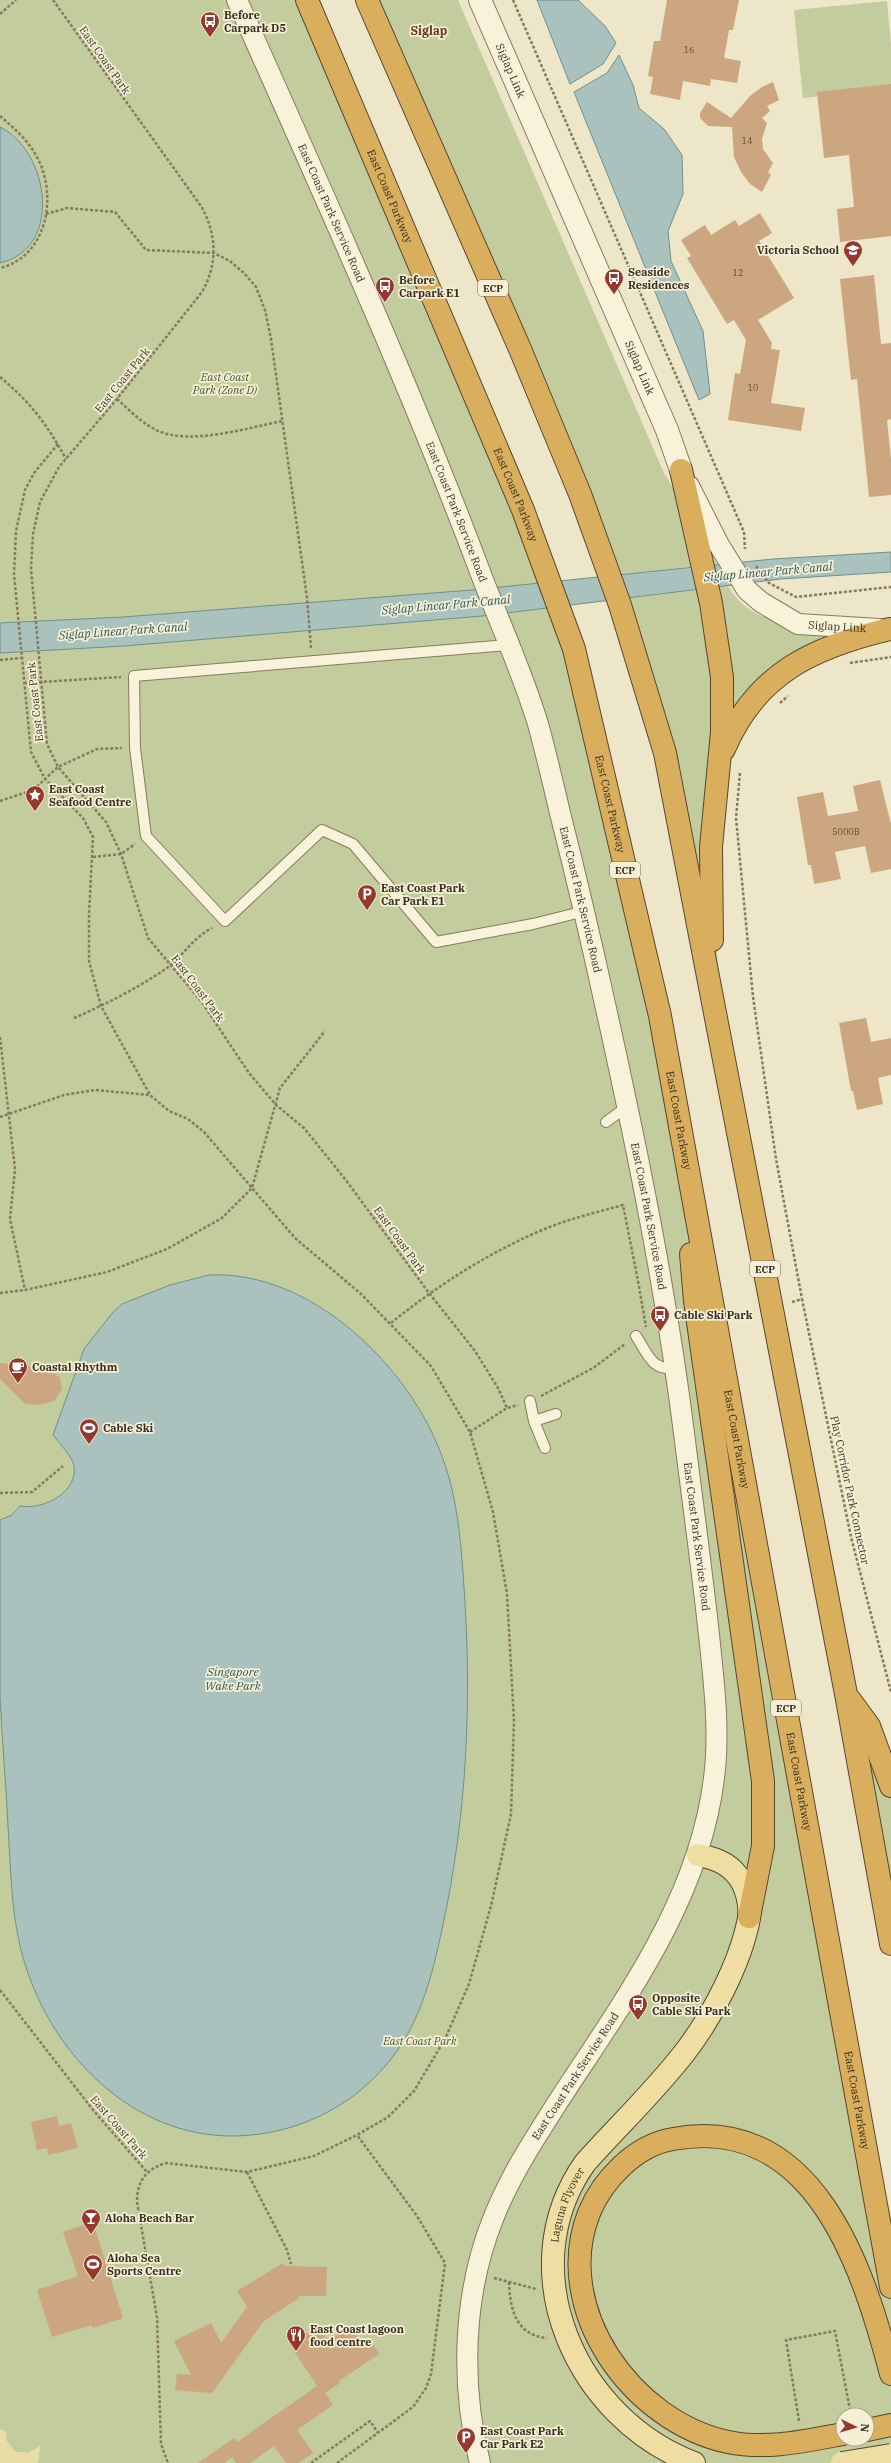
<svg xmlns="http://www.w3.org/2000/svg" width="891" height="2463" font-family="'IBM Plex Serif',serif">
	<rect width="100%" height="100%" fill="#eee6c8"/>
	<path fill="#c2cc9c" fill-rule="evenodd" d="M0,0H306L551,581L659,1016L891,2283V2463H38L40,2447L28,2453L15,2452L6,2440V2432L0,2429ZM843,2415H867V2439H843Z
		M367,0H458L667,480L665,474L717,564L606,576Z
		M887,1L891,45V89L803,98L794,10Z
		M728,586C748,622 789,624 825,629C846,632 868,634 889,637L832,654L767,692L732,743L718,798L717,999L616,600Z
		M846,1696L891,1787V1941Z"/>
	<path fill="#e8dda6" d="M0,2429L6,2432V2440L15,2452L28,2453L40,2446L38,2463H0Z"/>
	<path fill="#a9c2bd" stroke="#6f908b" d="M537,0H578L605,26L616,43L603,64L570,84Z
		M619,55L633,85L639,108L664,129L682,155L683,194L668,231L671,261L703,331L710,394L699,400L574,92L607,73Z
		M0,127C49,151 64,248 0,263Z
		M891,552V572L781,579L482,616L124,646L0,653V623L123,617L472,590L773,559Z
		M209,1275C312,1270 411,1368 443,1459C458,1500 461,1544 464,1587C472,1702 467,1816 442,1929C434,1967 424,2008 403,2042C366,2101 301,2136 232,2136C132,2136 53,2055 25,1964C11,1920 11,1872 8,1826C6,1783 2,1740 0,1696C0,1638 0,1579 0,1520L12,1515L20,1506C43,1510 78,1493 74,1466C72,1456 59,1443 53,1435L84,1349L113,1312L122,1304L170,1285Z"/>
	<path fill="#cba67f" d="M667,0H739L733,30H729L724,58L741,61L737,83L711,79L710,86L683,81L680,100L650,94L653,77L648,76L654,41H660Z
		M773,82L779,100L767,106L770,111L762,118L767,123L762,139L763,149L773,163L768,172L771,175L762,192L750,184L741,172L734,157L732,127L708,126L700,118V113L707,102L731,118L750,96L762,87Z
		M891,84V236L840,242L837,209L854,207L849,155L824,158L817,92Z
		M760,213L772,233L759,241L794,298L758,320L772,343L771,349L780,350L771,403L805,408L801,431L728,420L735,373L740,374L746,340L734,320L727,324L687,258L691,256L681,240L705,225L711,235L735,220L739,226Z
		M874,275L881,344L891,343V419L887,420L891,459V495L869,497L857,379L851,380L840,279Z
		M880,780L891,824V869L871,873L865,846L835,852L841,879L814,884L811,865H808L797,797L823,792L828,816L858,811L853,786Z
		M866,1018L871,1042L891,1038V1075L878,1078L883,1104L857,1110L853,1091H851L839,1023Z
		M0,1363L50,1369L60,1378L62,1389L54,1401L38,1405L25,1404L0,1379Z
		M57,2116L59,2126L71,2123L78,2148L48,2155L47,2148L37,2150L31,2122Z
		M93,2222L123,2318L93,2328L92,2325L52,2337L37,2290L78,2276L63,2232Z
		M283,2263L285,2266L327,2267L326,2296H298L299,2298L264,2321L212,2393L175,2390L177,2374L191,2375L174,2341L211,2323L221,2343L247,2307L237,2291Z
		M318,2326L328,2341L350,2326L363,2345L370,2340L379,2354L339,2381L340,2383L325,2393L333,2405L297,2430L313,2453L298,2463H286L274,2446L250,2463H236L232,2457L224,2463H198L234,2438L237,2442L317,2386L290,2345Z"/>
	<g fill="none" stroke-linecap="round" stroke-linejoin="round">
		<g stroke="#89795d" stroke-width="12">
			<path id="service" d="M508,645L134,676L135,748L146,836L225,921L322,830L353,844L436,942L533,924L585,911
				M606,1122L628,1106
				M636,1336C648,1354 651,1371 676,1368
				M530,1401L534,1421L545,1448
				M534,1421L556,1414"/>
		</g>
		<g stroke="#89795d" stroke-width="22">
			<g id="minor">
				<path id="s1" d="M237,0C322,191 409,382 482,577C501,626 523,674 538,724C546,753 553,783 560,813C576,876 591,940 605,1004C637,1148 667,1294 685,1441C693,1505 702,1570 709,1635C714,1683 720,1731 714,1778C699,1902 622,2003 556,2105C533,2141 509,2178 493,2219C463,2294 460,2384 480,2463"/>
				<path id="s2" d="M689,486L719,545L747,590L761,602L798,624L879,629"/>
			</g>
		</g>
		<g stroke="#89795d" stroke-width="24">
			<g id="tertiary">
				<path id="s3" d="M480,0L667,430L681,470"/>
			</g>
		</g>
		<g stroke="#574731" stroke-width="24">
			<g id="primary">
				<path id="s4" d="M694,2463C577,2419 509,2271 585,2163C618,2126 655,2091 685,2052C712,2017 741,1962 749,1918C751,1905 746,1885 737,1875C727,1862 713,1858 698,1855"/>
			</g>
		</g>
		<g stroke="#574731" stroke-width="24">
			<g id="motorway">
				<path id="s5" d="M307,0L523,510L574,649L660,1016L891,2287"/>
				<path d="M367,0L520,349L580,494L620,605L665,753L846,1694L891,1944"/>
				<path d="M681,470L711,603L722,677V732L711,847L712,940"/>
				<path d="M724,749C756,673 814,647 890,629"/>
				<path d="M691,1254L695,1301L763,1781V1846L749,1917"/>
				<path d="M850,1700L869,1726L891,1786"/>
				<path d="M867,2430L891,2425"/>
				<path d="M843,2434C805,2441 766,2450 728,2442C633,2422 551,2310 589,2213C603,2179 636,2145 673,2139C814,2113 863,2267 891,2374"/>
			</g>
		</g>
		<path stroke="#89795d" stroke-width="2.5" stroke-dasharray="3 2" stroke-linecap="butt" d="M53,0L201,206C217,234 218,264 202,292L117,399L59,467L40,502L33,534L31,569L47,744L58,767L106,822L121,854L148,938L201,1001L249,1073L276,1105L304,1128L345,1179L429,1293L475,1351L498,1388L507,1408
			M513,0L744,532L745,549
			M0,14L16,0
			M0,116C15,129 29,141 38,159C58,198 46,257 0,268
			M46,214L67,208L115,212L146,250L214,253L230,261L244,273L256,287L265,310L271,339L307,598L311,648
			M0,377C32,404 46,423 66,459
			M117,399C129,410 141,422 156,430C190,446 246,428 283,421
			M58,444L34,473L25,490L16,531L14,574L31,752L45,779L83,818L93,837L89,914V961L101,1006L150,1095L169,1111L188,1119L204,1132L295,1238L361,1294L431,1366L470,1432L493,1512L507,1594L514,1721L511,1814L491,1906L469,1984L445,2039L414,2091L388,2117L357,2135L314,2156L247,2172L166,2163C146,2169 137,2181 137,2202L157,2317L161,2444L168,2463
			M756,566L769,583L796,597L891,587
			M0,660L21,658
			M850,663L891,657
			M24,683L121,677
			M780,703L788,696
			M740,773L736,818L753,997L776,1159L802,1299
			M0,801L33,790L58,767L97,749L122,748
			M93,857L121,854L135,844
			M74,1018C104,1005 136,989 164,970C183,957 191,939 212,928
			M0,1037L15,1169L10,1219L25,1290
			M0,1117L64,1095L95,1090L150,1095
			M638,1281L646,1327
			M0,1293L25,1290L107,1272L167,1249L222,1218L252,1188L280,1088L325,1031
			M792,1302L802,1299L851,1537L891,1692
			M391,1323C438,1285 491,1251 547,1228C572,1218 598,1212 623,1205L638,1281
			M541,1396L593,1368L625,1344
			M470,1432L507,1408L518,1405
			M0,1493L32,1492L63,1466
			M0,1990L93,2110L147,2172
			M247,2172L287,2250L291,2264
			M494,2278L536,2289
			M509,2282C510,2308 515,2335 547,2338
			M799,2421L786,2340L835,2331L851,2415
			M311,2463L370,2421L378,2433
			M337,2463L413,2407L426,2388L431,2374L445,2263L417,2216L357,2135"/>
		<use href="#service" stroke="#f8f2db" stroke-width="10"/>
		<use href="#minor" stroke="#f8f2db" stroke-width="20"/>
		<use href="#tertiary" stroke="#f8f2db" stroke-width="22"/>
		<use href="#primary" stroke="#efdea2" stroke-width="22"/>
		<use href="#motorway" stroke="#d9ae5c" stroke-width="22"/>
		<g stroke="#574731" stroke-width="24" stroke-linecap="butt">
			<path id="primary-bridge" d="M842,2463L891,2455"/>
		</g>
		<use href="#primary-bridge" stroke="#efdea2" stroke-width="22"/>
	</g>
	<defs>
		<g id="bus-pin" transform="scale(1)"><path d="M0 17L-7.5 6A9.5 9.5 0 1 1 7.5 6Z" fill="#97382f" stroke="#f5efd7"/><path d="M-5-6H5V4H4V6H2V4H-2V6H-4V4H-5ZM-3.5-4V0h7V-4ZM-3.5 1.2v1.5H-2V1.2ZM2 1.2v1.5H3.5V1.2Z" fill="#fff"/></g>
		<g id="university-pin" transform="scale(1)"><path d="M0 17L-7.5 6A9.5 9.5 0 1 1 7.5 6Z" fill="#97382f" stroke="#f5efd7"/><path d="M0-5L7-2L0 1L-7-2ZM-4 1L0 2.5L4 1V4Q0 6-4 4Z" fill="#fff"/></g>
		<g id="sight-pin" transform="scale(1)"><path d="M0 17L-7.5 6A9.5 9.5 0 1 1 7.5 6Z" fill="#97382f" stroke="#f5efd7"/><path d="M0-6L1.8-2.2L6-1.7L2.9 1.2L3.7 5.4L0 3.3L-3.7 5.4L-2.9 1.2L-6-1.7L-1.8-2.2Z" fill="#fff"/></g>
		<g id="parking-pin" transform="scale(1)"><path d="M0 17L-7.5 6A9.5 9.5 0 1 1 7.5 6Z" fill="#97382f" stroke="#f5efd7"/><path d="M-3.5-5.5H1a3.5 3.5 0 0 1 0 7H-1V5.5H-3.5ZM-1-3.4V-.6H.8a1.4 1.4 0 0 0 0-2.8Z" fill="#fff"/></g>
		<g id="cafe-pin" transform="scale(1)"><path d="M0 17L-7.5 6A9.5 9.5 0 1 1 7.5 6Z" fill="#97382f" stroke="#f5efd7"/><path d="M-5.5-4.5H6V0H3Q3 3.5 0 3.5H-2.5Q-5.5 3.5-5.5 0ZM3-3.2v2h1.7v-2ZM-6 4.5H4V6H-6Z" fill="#fff"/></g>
		<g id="stadium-pin" transform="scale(1)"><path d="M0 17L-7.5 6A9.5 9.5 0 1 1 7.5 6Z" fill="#97382f" stroke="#f5efd7"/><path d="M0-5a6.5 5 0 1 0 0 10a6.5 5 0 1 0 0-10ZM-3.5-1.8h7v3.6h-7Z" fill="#fff"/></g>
		<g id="bar-pin" transform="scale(1)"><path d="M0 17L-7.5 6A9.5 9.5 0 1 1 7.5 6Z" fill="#97382f" stroke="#f5efd7"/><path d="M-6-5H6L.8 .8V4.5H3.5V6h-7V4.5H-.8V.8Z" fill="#fff"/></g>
		<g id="restaurant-pin" transform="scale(1)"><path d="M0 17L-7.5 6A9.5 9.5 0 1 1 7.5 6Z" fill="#97382f" stroke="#f5efd7"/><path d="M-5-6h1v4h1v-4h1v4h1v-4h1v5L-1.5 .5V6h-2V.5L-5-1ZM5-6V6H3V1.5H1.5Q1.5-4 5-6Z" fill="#fff"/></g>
	</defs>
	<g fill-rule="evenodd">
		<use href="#bus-pin" x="210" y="21"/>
		<use href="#university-pin" x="853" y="250"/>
		<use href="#bus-pin" x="614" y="278"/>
		<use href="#bus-pin" x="385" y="286"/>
		<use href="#sight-pin" x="35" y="795"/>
		<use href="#parking-pin" x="367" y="894"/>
		<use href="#bus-pin" x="660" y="1315"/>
		<use href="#cafe-pin" x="18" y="1367"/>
		<use href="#stadium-pin" x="89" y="1428"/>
		<use href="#bus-pin" x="638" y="2004"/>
		<use href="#bar-pin" x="91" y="2218"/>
		<use href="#stadium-pin" x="93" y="2264"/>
		<use href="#restaurant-pin" x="296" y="2335"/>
		<use href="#parking-pin" x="466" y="2437"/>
	</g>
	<g text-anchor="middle" stroke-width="3.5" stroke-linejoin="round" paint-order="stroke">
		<g font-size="9" fill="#5e4d38">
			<text x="689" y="53">16</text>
			<text x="747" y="144">14</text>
			<text x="738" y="276">12</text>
			<text x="753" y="391">10</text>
			<text x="846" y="835">5000B</text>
		</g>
		<g fill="#f5efd7" stroke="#726957" stroke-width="1">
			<rect x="478" y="280" width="30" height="16" rx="3"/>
			<rect x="610" y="862" width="30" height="16" rx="3"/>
			<rect x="750" y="1261" width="30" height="16" rx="3"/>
			<rect x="771" y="1700" width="30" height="16" rx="3"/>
		</g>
		<g font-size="10" font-weight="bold" fill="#3a2f20">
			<text x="493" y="292">ECP</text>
			<text x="625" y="874">ECP</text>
			<text x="765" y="1273">ECP</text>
			<text x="786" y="1712">ECP</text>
		</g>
		<g font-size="11" font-weight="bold" fill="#3a2f20" stroke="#f5efd7" text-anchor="start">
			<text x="224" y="19">Before<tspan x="224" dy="13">Carpark D5</tspan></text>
			<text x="839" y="254" text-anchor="end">Victoria School</text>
			<text x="628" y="276">Seaside<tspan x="628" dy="13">Residences</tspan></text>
			<text x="399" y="284">Before<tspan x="399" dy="13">Carpark E1</tspan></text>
			<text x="49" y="793">East Coast<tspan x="49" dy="13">Seafood Centre</tspan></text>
			<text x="381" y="892">East Coast Park<tspan x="381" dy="13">Car Park E1</tspan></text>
			<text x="674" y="1319">Cable Ski Park</text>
			<text x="32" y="1371">Coastal Rhythm</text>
			<text x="103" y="1432">Cable Ski</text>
			<text x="652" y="2002">Opposite<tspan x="652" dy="13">Cable Ski Park</tspan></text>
			<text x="105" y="2222">Aloha Beach Bar</text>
			<text x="107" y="2262">Aloha Sea<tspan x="107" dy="13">Sports Centre</tspan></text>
			<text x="310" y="2333">East Coast lagoon<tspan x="310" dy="13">food centre</tspan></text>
			<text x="480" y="2435">East Coast Park<tspan x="480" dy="13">Car Park E2</tspan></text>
		</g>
		<g font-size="11" fill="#3a2f20" stroke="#f5efd7">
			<text transform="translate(105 60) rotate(55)" y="4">East Coast Park</text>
			<text dy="4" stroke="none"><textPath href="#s3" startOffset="77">Siglap Link</textPath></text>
			<text dy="4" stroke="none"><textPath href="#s5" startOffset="213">East Coast Parkway</textPath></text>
			<text dy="4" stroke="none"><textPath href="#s1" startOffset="233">East Coast Park Service Road</textPath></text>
			<text dy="4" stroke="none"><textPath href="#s3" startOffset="401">Siglap Link</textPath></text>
			<text transform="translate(122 380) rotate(-51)" y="4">East Coast Park</text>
			<text dy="4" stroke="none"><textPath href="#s5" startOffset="537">East Coast Parkway</textPath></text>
			<text dy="4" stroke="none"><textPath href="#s1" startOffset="557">East Coast Park Service Road</textPath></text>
			<text dy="4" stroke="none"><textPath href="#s2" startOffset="220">Siglap Link</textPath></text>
			<text transform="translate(35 702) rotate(-96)" y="4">East Coast Park</text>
			<text dy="4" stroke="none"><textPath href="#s5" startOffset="861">East Coast Parkway</textPath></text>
			<text dy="4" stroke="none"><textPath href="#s1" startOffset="965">East Coast Park Service Road</textPath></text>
			<text transform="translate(198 988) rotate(53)" y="4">East Coast Park</text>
			<text dy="4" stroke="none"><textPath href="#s5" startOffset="1185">East Coast Parkway</textPath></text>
			<text dy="4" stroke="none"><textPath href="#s1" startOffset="1289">East Coast Park Service Road</textPath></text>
			<text transform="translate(400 1240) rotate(54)" y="4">East Coast Park</text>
			<text dy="4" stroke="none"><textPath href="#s5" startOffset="1509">East Coast Parkway</textPath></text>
			<text transform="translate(850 1490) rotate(78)" y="4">Play Corridor Park Connector</text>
			<text dy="4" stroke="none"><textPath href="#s1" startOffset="1613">East Coast Park Service Road</textPath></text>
			<text dy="4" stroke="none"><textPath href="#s5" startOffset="1857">East Coast Parkway</textPath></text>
			<text transform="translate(575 2076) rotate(-57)" y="4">East Coast Park Service Road</text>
			<text dy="4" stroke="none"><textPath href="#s5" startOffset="2181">East Coast Parkway</textPath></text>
			<text transform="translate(119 2127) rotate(49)" y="4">East Coast Park</text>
			<text dy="4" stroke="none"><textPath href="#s4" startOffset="320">Laguna Flyover</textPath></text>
		</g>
		<g font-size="11" font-style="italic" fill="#465628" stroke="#f5efd7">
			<text x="225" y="381">East Coast<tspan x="225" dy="13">Park (Zone D)</tspan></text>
			<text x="420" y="2045">East Coast Park</text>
		</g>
		<g font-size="12" font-weight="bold" fill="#663621" stroke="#f5efd7">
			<text x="429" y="35">Siglap</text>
		</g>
		<g font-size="12" font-style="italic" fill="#305859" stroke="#f5efd7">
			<text transform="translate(768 572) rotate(-5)" y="4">Siglap Linear Park Canal</text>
			<text transform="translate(446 605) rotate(-5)" y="4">Siglap Linear Park Canal</text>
			<text transform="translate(123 631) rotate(-4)" y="4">Siglap Linear Park Canal</text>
			<text x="233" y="1676">Singapore<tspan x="233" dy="14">Wake Park</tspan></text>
		</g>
	</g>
	<g transform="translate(855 2427) rotate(95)"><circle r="19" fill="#f5efd7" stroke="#aaa28e"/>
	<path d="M0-3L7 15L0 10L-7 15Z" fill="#97382f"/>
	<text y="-6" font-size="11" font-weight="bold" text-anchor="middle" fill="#3a2f20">N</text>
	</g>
</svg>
